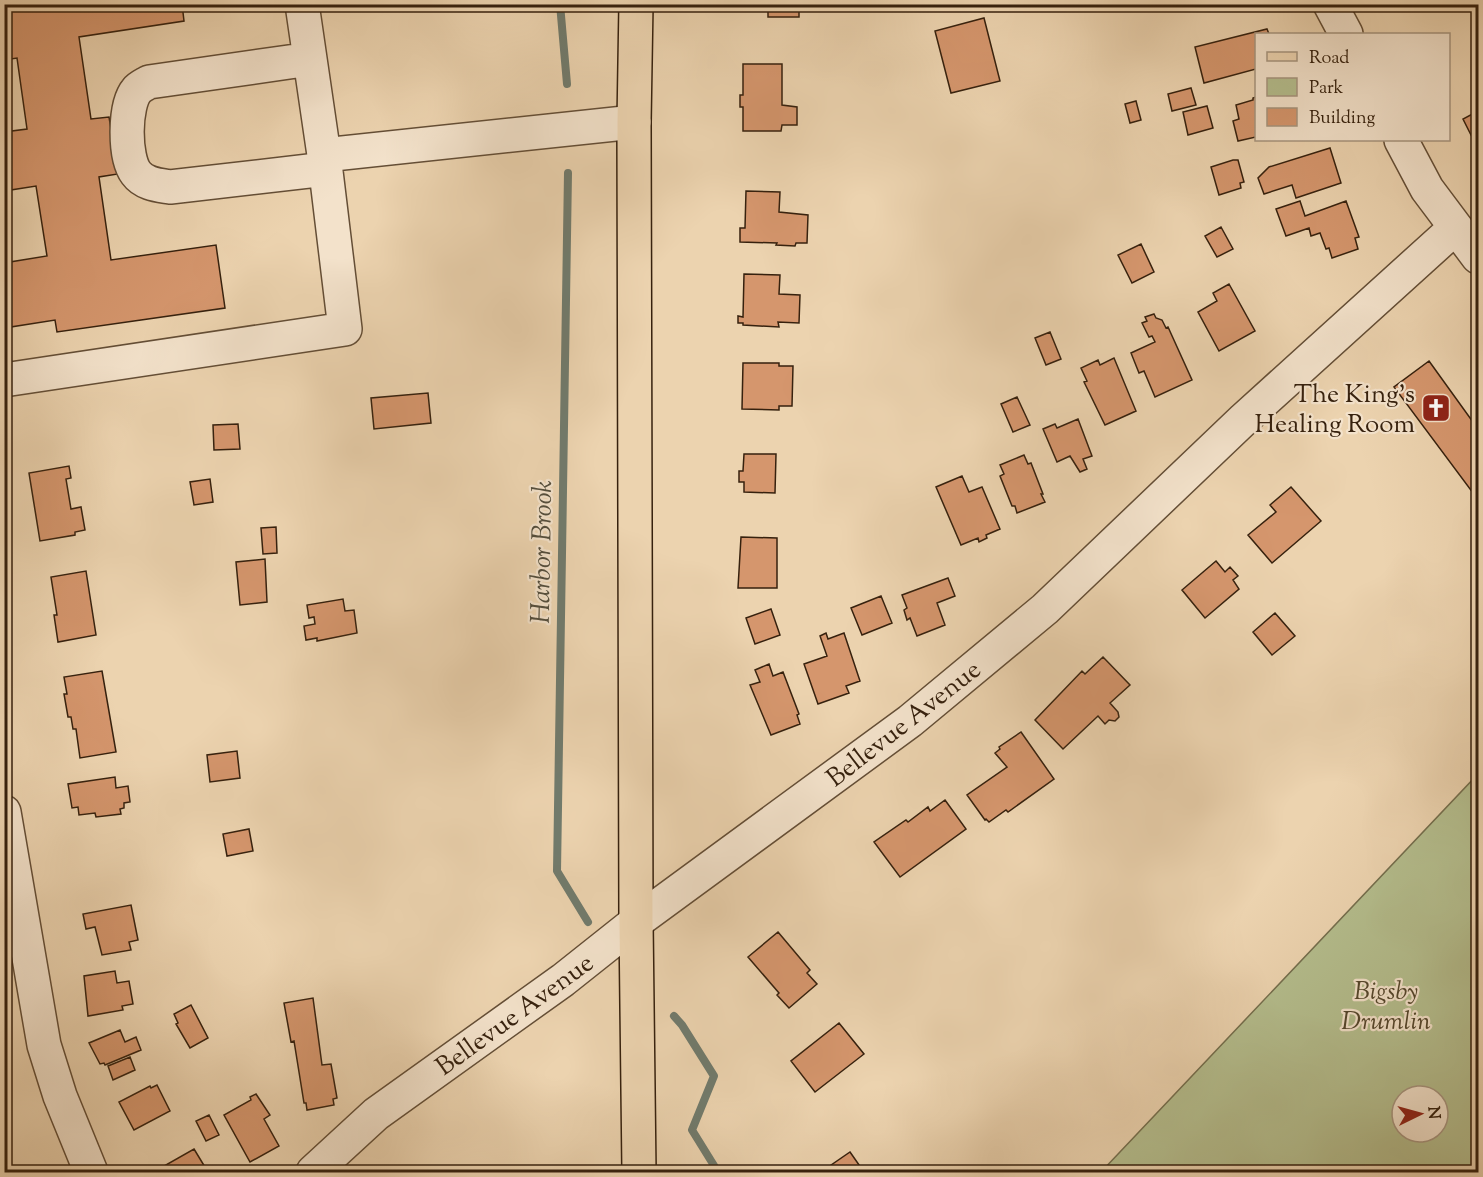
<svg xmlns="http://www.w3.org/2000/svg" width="1483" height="1177" font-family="'Sorts Mill Goudy',serif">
	<rect width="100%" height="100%" fill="#ecd3af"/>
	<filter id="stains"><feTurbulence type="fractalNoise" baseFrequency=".00333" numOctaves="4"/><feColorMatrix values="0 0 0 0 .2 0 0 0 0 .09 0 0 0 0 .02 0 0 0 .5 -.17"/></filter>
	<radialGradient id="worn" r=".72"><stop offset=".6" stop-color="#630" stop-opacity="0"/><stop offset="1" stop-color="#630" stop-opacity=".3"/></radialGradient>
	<path fill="#b4bd8d" stroke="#756f4e" stroke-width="1.5" fill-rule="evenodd" d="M1478,774V1172H1101ZM1402,1096H1438V1132H1402Z"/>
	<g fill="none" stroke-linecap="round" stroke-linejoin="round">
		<path stroke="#717b6d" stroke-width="8" d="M560,4L567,84
			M568,173L557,871L588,922
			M674,1016L682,1025L714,1076L692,1130L718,1172"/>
	</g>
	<path fill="#d5966d" stroke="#36210e" stroke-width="1.5" d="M4,4H182L184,21L79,37L91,119L109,117L118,174L99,177L111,260L216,245L225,308L57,332L55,320L4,328V263L47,256L36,186L4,191V132L27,129L17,58L4,60Z
		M744,4H799V17H768V8H744Z
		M984,18L1000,81L951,93L935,31Z
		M1267,29L1269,34H1256V69L1204,83L1195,47Z
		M743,64H782V105L797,107V125H782L781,131H743V107H740V95H743Z
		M1191,88L1196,105L1172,111L1168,94Z
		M1256,97V137L1238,141L1233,121L1239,119L1236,105L1253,100V98Z
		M1136,101L1141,120L1130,123L1125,104Z
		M1207,106L1213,128L1188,135L1183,112Z
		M1478,111V149L1463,119Z
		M1330,148L1341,183L1296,198L1292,185L1264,194L1258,178L1269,167Z
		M1233,160H1238L1244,182L1240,183L1241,188L1219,195L1211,167Z
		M746,191L780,192L779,212L808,215L807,243H796L795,246L776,245L777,243L740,242V228H745Z
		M1300,201L1305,216L1346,201L1359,237L1355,238L1358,249L1332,258L1329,248L1326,249L1320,233L1311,236L1309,228L1286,236L1276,209Z
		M1221,227L1233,249L1217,257L1205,236Z
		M1141,244L1154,272L1132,283L1118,255Z
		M744,274L780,275L779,294L800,295L799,323L778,322L779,327L743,325V323H738V316L743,317Z
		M1229,284L1255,331L1219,351L1198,312L1217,301L1213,293Z
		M1154,314L1156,318L1162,320L1166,328L1168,327L1192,380L1155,397L1144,371L1139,373L1131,353L1155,342L1152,336L1149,337L1142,323L1147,321L1145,317Z
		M1050,332L1061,359L1046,365L1035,338Z
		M1114,358L1136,411L1105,425L1084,382L1087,381L1081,368L1098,360L1100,365Z
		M1429,361L1478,429V489L1473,493L1394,387Z
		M743,363H779V366H793L792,406H779V410L742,409Z
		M428,393L431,423L374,429L371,398Z
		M1017,397L1030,425L1013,432L1001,404Z
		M1078,419L1092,456L1083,459L1087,469L1080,472L1070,456L1057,462L1043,429L1055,424L1057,428Z
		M238,424L240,449L214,450L213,425Z
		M744,454H776L775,493L744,492V482H739V471H743Z
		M1024,455L1028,464L1031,463L1043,494H1041L1045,502L1017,513L1015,506H1012L1000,476L1004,474L1000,465Z
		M69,466L71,478L66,479L71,509L81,507L85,530L75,532V535L40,541L29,473Z
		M962,476L969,492L982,487L1000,529L986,535L987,538L979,542L978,538L961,545L936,487Z
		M210,479L213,502L194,505L190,482Z
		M1291,487L1321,521L1272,563L1248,535L1276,512L1270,505Z
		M276,527L277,553L263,554L261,528Z
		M741,537L777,538V588H738Z
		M265,559L267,602L240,605L236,562Z
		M1216,561L1225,572L1230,567L1238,576L1233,580L1239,589L1205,618L1182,590Z
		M86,571L96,635L58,642L54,615H57L51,577Z
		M948,578L955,596L937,603L945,625L917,636L910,618L907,620L904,610L907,608L902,595Z
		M881,596L892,623L862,635L851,608Z
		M343,599L345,611L354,610L357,633L317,641V638L306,640L304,626L315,624L314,617L309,618L307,605Z
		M771,609L780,635L755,644L746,618Z
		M1275,613L1295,636L1272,655L1253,632Z
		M826,633L828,639L844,633L860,681L846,686L849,693L818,704L804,664L827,656L820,636Z
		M1103,657L1130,685L1110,703L1118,712L1119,717L1115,721L1109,720L1105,724L1098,716L1063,749L1035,720L1082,671L1085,674Z
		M769,664L773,676L783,672L799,714L797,715L800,724L771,735L750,685L760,682L755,670Z
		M102,671L116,752L80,758L76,729H73L71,717H68L64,694H67L64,677Z
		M1021,732L1054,779L1008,812L1006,810L989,822L986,819L985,820L967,795L1007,767L995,753L1000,749L999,747Z
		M237,751L240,778L210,782L207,755Z
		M115,777L116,788L128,786L130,802L124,803V808L120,809L121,814L96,817L95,813L79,815L78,807L72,808L68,784Z
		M945,800L966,829L900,877L874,842L906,820L908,822L928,807L930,811Z
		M249,829L253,851L227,856L223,834Z
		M131,905L138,940L129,942L131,950L102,955L95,927L86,929L83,914Z
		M778,932L810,970L807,973L817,984L789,1008L777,995L779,993L748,957Z
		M115,971L117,983L129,981L133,1004L122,1006L123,1010L88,1016L84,976Z
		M313,998L322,1065L331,1064L337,1098L333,1099L334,1105L307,1110L306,1103H304L294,1041L291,1042L284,1003Z
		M191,1005L208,1038L190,1048L176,1024L178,1023L174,1014Z
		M839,1023L864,1054L815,1092L791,1061Z
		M120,1030L125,1042L136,1037L141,1050L105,1065L104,1063L100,1064L89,1043Z
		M130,1057L135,1070L113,1080L108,1066Z
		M157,1085L170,1111L134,1130L119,1102L150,1086L151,1088Z
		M256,1094L270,1115L264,1119L279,1146L250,1162L224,1115L251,1100L250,1097Z
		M209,1115L219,1135L206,1141L196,1121Z
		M194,1149L208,1172H158L157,1170Z
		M850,1152L864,1172H821Z"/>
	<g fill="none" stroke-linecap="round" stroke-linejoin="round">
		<g stroke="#644e36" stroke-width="36">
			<path id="minor" d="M302,4L324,155
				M1330,4L1346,34
				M310,59L149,82C146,84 139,87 137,90C124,105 124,157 136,173C144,184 158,185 170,187L326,169
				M1401,140L1427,189L1478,257
				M4,380L345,329L324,155L634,122
				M4,812L44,1045L60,1096L91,1172
				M313,1172L376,1114L563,980L636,922L910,721L1045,609L1244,419L1455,228"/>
		</g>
		<g stroke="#36210e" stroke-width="36">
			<path id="major" d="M636,4L634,122L636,922L639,1172"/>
		</g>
		<use href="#minor" stroke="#f3e2cb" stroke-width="33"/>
		<use href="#major" stroke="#ecd3af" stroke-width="33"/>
	</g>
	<defs>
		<g id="church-square" transform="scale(1.5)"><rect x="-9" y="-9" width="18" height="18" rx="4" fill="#8f2418" stroke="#f3e2cb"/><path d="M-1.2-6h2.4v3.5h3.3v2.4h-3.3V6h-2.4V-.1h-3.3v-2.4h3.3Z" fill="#fff"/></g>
	</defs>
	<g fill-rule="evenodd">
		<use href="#church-square" x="1436" y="408"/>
	</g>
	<g text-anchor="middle" stroke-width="4.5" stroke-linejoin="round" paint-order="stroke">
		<g font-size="26" fill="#36210e" stroke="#f3e2cb" text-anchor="end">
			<text x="1415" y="402">The King's<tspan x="1415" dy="30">Healing Room</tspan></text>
		</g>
		<g font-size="26" fill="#36210e" stroke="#f3e2cb">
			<text transform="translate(903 723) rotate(-38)" y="9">Bellevue Avenue</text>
			<text transform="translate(514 1014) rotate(-36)" y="9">Bellevue Avenue</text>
		</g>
		<g font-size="26" font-style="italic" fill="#56482e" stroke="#f3e2cb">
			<text x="1386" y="999">Bigsby<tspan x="1386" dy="30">Drumlin</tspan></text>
		</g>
		<g font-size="27" font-style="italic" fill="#544e3d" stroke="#f3e2cb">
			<text transform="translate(541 552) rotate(-89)" y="9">Harbor Brook</text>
		</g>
	</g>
	<rect width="1483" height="1177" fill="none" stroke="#ecd3af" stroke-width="24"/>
	<rect x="6" y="6" width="1471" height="1165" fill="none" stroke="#36210e" stroke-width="3"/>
	<rect x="12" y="12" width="1459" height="1153" fill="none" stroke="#36210e" stroke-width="1.5"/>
	<rect x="1255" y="33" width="195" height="108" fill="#f3e2cb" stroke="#a7957f" stroke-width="1.5"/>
	<rect x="1267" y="52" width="30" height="9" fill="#ecd3af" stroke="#a7957f" stroke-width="1.5"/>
	<text x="1309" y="63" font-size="18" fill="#36210e">Road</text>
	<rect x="1267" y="78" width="30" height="18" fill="#b4bd8d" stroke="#a7957f" stroke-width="1.5"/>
	<text x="1309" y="93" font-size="18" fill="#36210e">Park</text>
	<rect x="1267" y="108" width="30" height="18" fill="#d5966d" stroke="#a7957f" stroke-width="1.5"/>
	<text x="1309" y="123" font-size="18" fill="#36210e">Building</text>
	<g transform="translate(1420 1114) rotate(85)"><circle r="28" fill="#f3e2cb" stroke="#a7957f" stroke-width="1.5"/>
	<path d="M0-4.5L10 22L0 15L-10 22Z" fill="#8f2418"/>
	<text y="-9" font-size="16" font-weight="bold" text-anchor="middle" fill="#36210e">N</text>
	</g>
	<rect width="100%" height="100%" filter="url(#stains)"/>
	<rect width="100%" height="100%" fill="url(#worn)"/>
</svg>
